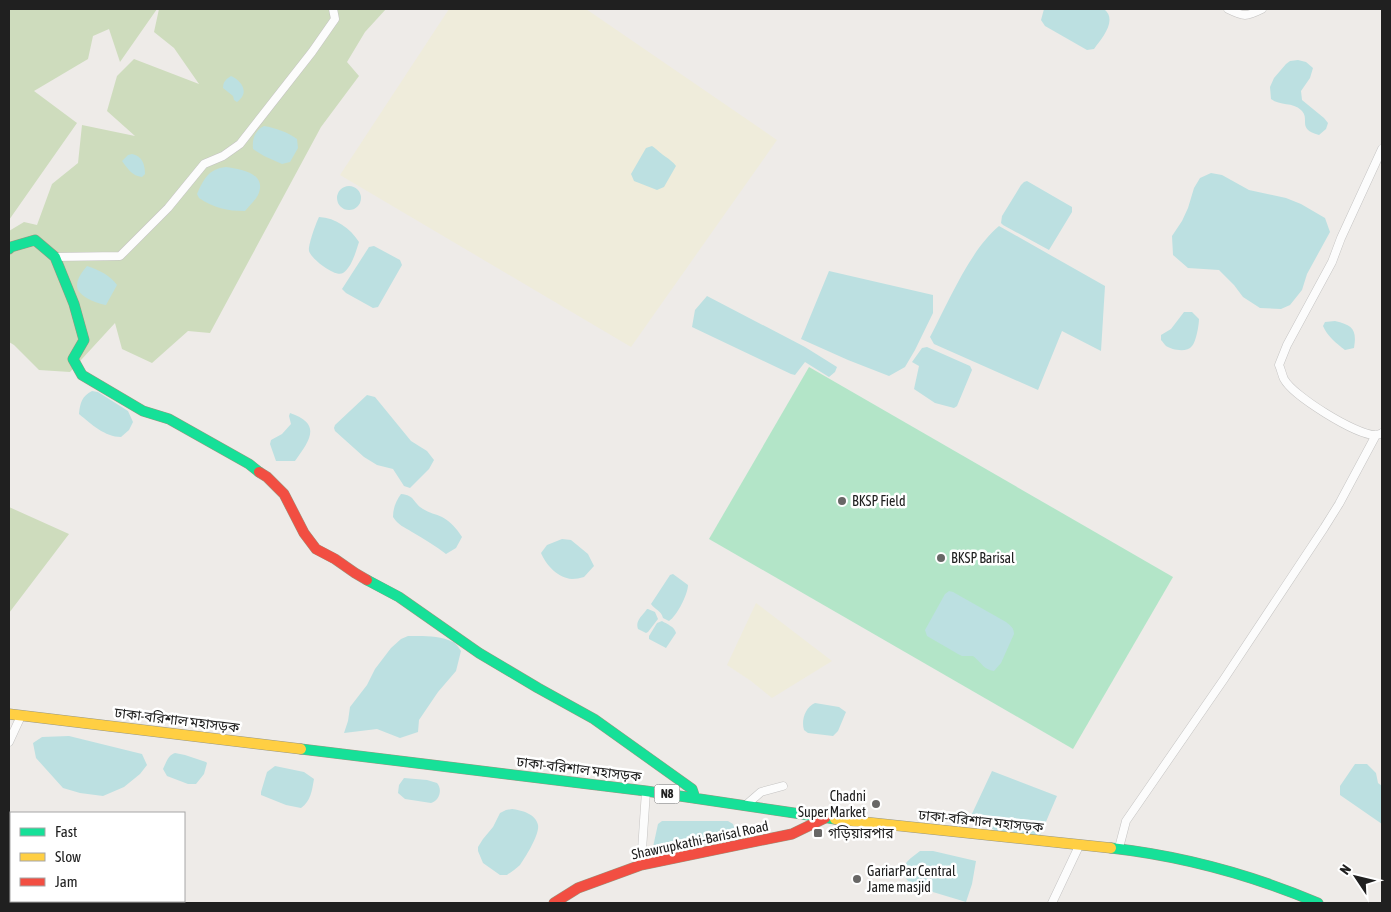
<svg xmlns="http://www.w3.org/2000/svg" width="1391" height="912" font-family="'Asap Condensed','Noto Sans Bengali',sans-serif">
	<rect width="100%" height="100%" fill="#eeebe8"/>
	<path fill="#efecdb" d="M449,9H586L777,140L631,347L340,175Z
		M756,603L832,661L772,698L751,681L727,665Z"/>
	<path fill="#cedcbd" d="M9,9H157L120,62L109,29L93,36L88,59L34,91L77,123L9,220Z
		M159,9H386L365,32L347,62L359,76L321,127L210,333L188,331L152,363L122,349L115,323L70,372L39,370L14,345L9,342V231L24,222L37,225L52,184L78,163L82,125L135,136L107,111L117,76L134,59L199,84L174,48L154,32Z
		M9,507L69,534L9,613Z"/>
	<path fill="#b3e5c8" d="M809,367L1173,577L1073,749L709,539Z"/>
	<path fill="#bce0e1" d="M1044,9H1104C1118,20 1102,38 1094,49L1087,50L1045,26L1041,20Z
		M1298,60L1306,62L1313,68L1310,78L1301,91L1302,100L1324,118L1328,123L1326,129L1319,135C1296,129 1311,119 1301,110C1293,102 1280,106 1271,99L1270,87L1274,78L1286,64L1290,61Z
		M231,76C242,81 250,93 237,102L234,100L233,96L223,88C223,82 226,79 231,76Z
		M264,126C276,128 287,132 297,139L298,148L290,162L282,164L264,156L253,149C252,139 255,130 264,126Z
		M652,146C658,150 661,154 666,157C670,160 673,162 676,166L664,187L657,190L634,181L631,174L646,148Z
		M132,154C142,156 145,164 145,174L142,177C132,176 128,169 122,161L128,155Z
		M226,167C240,169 268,173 258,195C255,201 249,206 245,211C227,211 214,208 199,198L197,194C204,179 208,169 226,167Z
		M1211,173L1222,175L1249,190L1286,198L1301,204L1325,218L1330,232L1307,274L1302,290L1290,305L1281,309L1260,308L1243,297L1234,285L1219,270L1188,268L1173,255L1172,236L1182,221L1188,208L1194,188L1200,178Z
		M1027,181L1072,207V212L1049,250L1003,225L1001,223L1002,216L1021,185L1024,182Z
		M337 198a12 12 0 1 1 24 0a12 12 0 1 1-24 0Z
		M319,217C336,218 350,228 359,242C356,251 352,267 343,273C336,278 311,259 309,251C308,245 316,223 319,217Z
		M999,226L1105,286L1101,351L1062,331L1038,390L934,344L930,337C948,303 970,250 999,226Z
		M374,246L400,260L402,265L378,307L373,308L346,293L342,289L369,247Z
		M87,266C99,270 110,275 117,285L106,305C98,304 76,296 77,285C77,278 83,271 87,266Z
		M829,271L933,295V313L915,350L905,367L889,376L848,360L801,339Z
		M707,296L805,347L837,367L835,372L829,377L805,362L795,375L791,374L692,327L695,310Z
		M1184,312H1192L1199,319C1199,325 1196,342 1192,346C1187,353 1172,350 1166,346C1164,344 1163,342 1161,340V335L1171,329Z
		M1335,321C1353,325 1357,330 1354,348L1345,350C1336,343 1328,337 1323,326L1325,322Z
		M927,347L970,366L972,370L957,406L954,408L935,403L914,389L919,366L912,362L922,348Z
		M92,391L98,392L128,411L133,422L129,430L121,437C105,437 91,424 79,414C80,403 82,396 92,391Z
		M367,395L375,397L411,441L427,451L434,460L429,469L410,488L404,486L393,469L377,465L364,457L335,431L334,428L335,425Z
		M290,413C323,424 309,441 295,461H276L270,444L271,440L282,434L291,424L289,416Z
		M401,494C415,495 413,503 423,509C429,513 436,514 442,517C450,521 457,529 462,537L456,548L446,554C436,546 424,539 412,532C403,526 399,526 393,517C393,508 396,501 401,494Z
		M562,539L571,540L588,554L594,566L584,577C580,578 576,579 572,579C558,578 546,565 541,553L547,545Z
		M673,574L688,585C688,594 677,616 669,621L663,618C661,610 655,610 651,604L670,575Z
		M949,591L953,592L1006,622C1011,626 1014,628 1014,634L1001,663L994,671C984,670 981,662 973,656H962L958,654L927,636L925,630L945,594Z
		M647,609H648L655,612L658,619L648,632L646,633L638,629C635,621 642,616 647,609Z
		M662,621C667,624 675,627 676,633L666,648L649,639V636L657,623Z
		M408,636C423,636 439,635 453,642C456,643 459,648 461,651L456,671L438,692L419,720L418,732L400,738L377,729L344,733L348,721L350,707L367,685L375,669L391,648L401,639Z
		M815,703L839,707L846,712L838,731L833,736L808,733L804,730C801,721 805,707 815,703Z
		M69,736L142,754L147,765L140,774L124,787L103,796L80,793L63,788L36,758L33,743L42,737Z
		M175,753L185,755L206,762L207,763L204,774L196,784H188L167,776L163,769C166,763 168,755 175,753Z
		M1355,764H1367L1376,773L1378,783L1382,786V824L1340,795V786Z
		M275,766L304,772L314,779C312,790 311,801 301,808L286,805L261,795V792L267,772Z
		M992,771L1057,796L1039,838L1015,840L970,818Z
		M404,778L427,780L437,783C443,790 439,801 431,803L405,799L398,793L399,785Z
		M512,809C521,810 536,814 538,825C540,834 525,858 520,865C516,869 511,872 507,875H500L483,863L478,851V847L483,839L493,827L500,813L506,810Z
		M662,821H728L733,824L735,830L732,840L709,844L655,851L653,847L658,824Z
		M920,851H933L976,861L972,884L966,902L913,886C895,870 904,863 920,851Z"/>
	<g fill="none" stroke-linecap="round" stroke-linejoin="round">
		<g stroke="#c5c4c3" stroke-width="9">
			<path id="street" d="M1228,9C1244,17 1246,17 1262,9
				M1382,149L1341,238L1332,262L1287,345L1279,365C1281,369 1282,375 1284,379C1293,396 1356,435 1375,435C1377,435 1381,434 1382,433
				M55,257L120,256L168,208L204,164L223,156L240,144L312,52L335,19L333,9
				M9,742L21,716
				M746,805L761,792L783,786
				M1117,849L1120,844L1126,821L1224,679L1324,528L1339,504L1376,435
				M641,865L646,791
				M1052,903L1079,846"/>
		</g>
		<g stroke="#999780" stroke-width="11">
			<path id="fast" d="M9,249L11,247L35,240L55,257L74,304L84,340L73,359L82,375L143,411L169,419L249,464L259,472
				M367,580L399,597L479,653L538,688L594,719L692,789L695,798
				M301,749L646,791L835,819
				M1111,848C1182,856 1252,875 1318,903"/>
		</g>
		<g stroke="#999780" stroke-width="11">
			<path id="slow" d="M9,714L301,749
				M835,819L1111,848"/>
		</g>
		<g stroke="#999780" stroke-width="11">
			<path id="jam" d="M259,472L267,477L284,494L304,533L316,549L335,559L355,573L367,580
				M554,903L578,888L641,865L792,834L825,818"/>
		</g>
		<use href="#street" stroke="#fcfcfc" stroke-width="8"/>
		<use href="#fast" stroke="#16e098" stroke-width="10"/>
		<use href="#slow" stroke="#ffcf43" stroke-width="10"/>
		<use href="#jam" stroke="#f24e42" stroke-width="10"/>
	</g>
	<g fill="#686766" stroke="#fff" stroke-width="2">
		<circle cx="842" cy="501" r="5"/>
		<circle cx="941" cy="558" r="5"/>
		<circle cx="876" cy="804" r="5"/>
		<rect x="813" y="828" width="10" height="10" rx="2.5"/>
		<circle cx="857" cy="879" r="5"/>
	</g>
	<g text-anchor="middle" stroke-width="5" stroke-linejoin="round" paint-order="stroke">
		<rect fill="#fff" stroke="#636363" stroke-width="1" x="654.5" y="784.5" width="25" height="19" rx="4"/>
		<g font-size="12" font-weight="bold" fill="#202020">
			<text x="667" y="798">N8</text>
		</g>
		<g font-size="14" fill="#202020" stroke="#fff" text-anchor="start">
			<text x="852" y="506">BKSP Field</text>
			<text x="951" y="563">BKSP Barisal</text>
			<text x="866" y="801" text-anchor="end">Chadni<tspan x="866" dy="16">Super Market</tspan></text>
			<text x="828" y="838">গড়িয়ারপার</text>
			<text x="867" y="876">GariarPar Central<tspan x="867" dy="16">Jame masjid</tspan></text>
		</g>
		<g font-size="14" fill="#202020" stroke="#fff">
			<text transform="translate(177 720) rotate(7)" y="5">ঢাকা-বরিশাল মহাসড়ক</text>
			<text transform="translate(579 769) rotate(7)" y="5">ঢাকা-বরিশাল মহাসড়ক</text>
			<text transform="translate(981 821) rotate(6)" y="5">ঢাকা-বরিশাল মহাসড়ক</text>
			<text transform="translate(700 840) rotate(-12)" y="5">Shawrupkathi-Barisal Road</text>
		</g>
	</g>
	<rect width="1391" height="912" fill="none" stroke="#202020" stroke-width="20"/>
	<rect x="10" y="812" width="175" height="90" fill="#ffffff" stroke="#a6a6a6"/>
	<rect x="20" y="828" width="25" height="8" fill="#16e098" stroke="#a6a6a6"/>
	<text x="55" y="837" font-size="15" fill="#202020">Fast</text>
	<rect x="20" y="853" width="25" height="8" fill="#ffcf43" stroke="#a6a6a6"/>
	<text x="55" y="862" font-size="15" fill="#202020">Slow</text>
	<rect x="20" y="878" width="25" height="8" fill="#f24e42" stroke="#a6a6a6"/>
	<text x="55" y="887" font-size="15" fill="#202020">Jam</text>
	<g transform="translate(1356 877) rotate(305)" stroke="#ffffff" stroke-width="4" paint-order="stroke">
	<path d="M0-4L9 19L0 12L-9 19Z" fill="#202020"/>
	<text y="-8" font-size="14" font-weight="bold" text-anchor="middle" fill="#202020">N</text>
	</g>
</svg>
